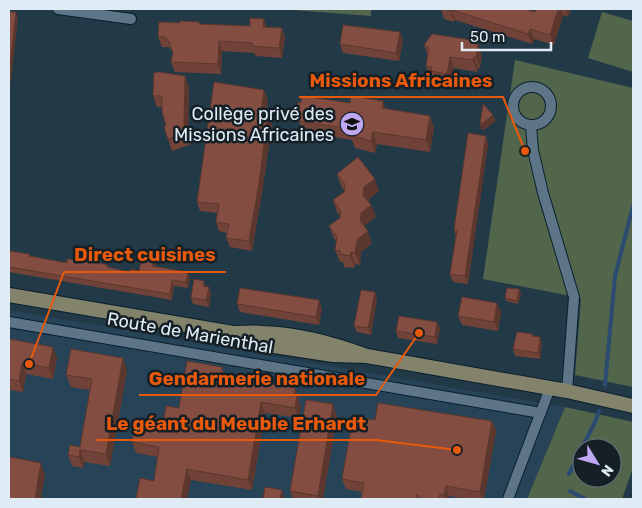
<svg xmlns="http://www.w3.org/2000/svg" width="642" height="508" font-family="Rubik,sans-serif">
	<rect width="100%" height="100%" fill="#223948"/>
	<path fill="#274357" d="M9,310L565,407L527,499H9Z"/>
	<path fill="#52664c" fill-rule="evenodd" d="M280,9H371V16Z
		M602,12L633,21V72L588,58Z
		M515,60L633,88V387L575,375L581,298L483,279Z
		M565,407L633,422V468L622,499H527ZM582,448H612V478H582Z"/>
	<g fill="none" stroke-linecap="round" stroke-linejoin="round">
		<path stroke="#2b4b71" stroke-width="4" d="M605,385L615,276L633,206
			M569,474L596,420L599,411
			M570,491L585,499"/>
		<g stroke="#091f2e" stroke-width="12">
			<path id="street" d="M58,9L131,19
				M513 106a19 19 0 1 1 38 0a19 19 0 1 1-38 0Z
				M531,126L533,150L543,193L574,297L567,391
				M9,322L541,413
				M508,499L550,388"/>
		</g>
		<g stroke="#091f2e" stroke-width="16">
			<path id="secondary" d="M9,295L233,333
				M367,356C337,345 297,334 264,333C254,332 243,333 233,333L261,344L333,355L367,356L567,391L633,406"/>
		</g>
		<use href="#street" stroke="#5d7586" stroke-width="10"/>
		<use href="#secondary" stroke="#83836c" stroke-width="14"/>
	</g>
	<path fill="#714338" d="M441,9L535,12L536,9H571L568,17L563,15L554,45L534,39L532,44L455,20L454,22L444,19Z
		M199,22L200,24L282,28L285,38L282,58L256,56L254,53L222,51L221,74L175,72L171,62L173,53L172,51L169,47H162L158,37L180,23Z
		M403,40L399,61L343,53L340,44Z
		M471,40L472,44L482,56L480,68H478L477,72L454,68L451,85L435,82L434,77H430L426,66L428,56L424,45Z
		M185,76L189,87L188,135L192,144L172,151L164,127L166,126L162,107H157L153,96Z
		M268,100L266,114L272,124L262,193L252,251L230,247L226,238L227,233L219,231L216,222L217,213L200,211L197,202Z
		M301,103L386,109L430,116L434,128L430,152L377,144L375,153L355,148L352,140L303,132L296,114Z
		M488,144L468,284L453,282L450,274L456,236L454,230Z
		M337,174L379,191L369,199L368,201L371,205L376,217L365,225V228L372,243L361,252L360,265L355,264V268L344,267L343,262H340L335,250L337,242L334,238L329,226L340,218V216L337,212L333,200L344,192V190L341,186Z
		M9,251L30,256L67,263L109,268L130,272L139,271L155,254L157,260L155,266L190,278L188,288L174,286L172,300L9,272Z
		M204,281L205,286L211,293L209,307L193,304L191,298Z
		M519,289L521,293L518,304L506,301L505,298Z
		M377,298L371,335L357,332L354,326Z
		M497,303L501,312L498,331L462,325L458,316Z
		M237,304L322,308L319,325L240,312Z
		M440,328L437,344L398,338L396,331Z
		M533,334V336L540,337L542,343L540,359L515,356L513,349Z
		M9,339L57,358L53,379L26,374L23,392L9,390Z
		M222,367L224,373L265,380L266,383L299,399V402L301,406L299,418L265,413L252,490L191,480L187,499H136L154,481L158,457L136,453L132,442L143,430L162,431L179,408Z
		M127,370L110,466L84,462L83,468L72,466L68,455L80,447L90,390L71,387L66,375Z
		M337,416L323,499H293L290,491Z
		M375,420L492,421L496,431L484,499H466L449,496V499H361L362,492L346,489L342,479Z"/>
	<path fill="#5c372e" d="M558,9H561L563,15L554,45L550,35Z
		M565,9H571L568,17Z
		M452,10L455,20L454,22L451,11Z
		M16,12L18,19L10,88L9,84V75Z
		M264,19L267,29L263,27Z
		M282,28L285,38L282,58L279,48Z
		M530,29L534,39L532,44L528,34Z
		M400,32L403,40L399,61L396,53Z
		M219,41L222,51L221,74L218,64Z
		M478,44L482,56L480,68L476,57Z
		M450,57L454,68L451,85L447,74Z
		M474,57L478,68L477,72L473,60Z
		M185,76L189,87L188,135L192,144L184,123Z
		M264,90L268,100L264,123L261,113Z
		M383,101L387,113L382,108Z
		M268,114L272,124L262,193L252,251L249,241Z
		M493,115L496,121L482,131L480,125Z
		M430,116L434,128L430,152L426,140Z
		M373,132L377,144L375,153L371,141Z
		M486,136L488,144L468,284L465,276Z
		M375,179L379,191L369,199L368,207L363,195L364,187Z
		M371,205L376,217L365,225L364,233L360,221L361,213Z
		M368,231L372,243L361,252L360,265L355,253L357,240Z
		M351,252L355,264V268L350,256Z
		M155,254L157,260L154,271L152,266Z
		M188,272L190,278L188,288L186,282Z
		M172,280L174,286L172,300L170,294Z
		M209,287L211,293L209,307L206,300Z
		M519,289L521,293L518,304L517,301Z
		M375,292L377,298L371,335L368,328Z
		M319,300L322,308L319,325L316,317Z
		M497,303L501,312L498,331L494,322Z
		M437,322L440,328L437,344L435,337Z
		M540,337L542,343L540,359L538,353Z
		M53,347L57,358L53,379L49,368Z
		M123,358L127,370L110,466L106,454Z
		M22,363L26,374L23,392L19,381Z
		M295,388L299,399V402L301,406L299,418L295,408L294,395Z
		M261,402L265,413L252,490L248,480Z
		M333,404L337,416L323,499H319L318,496Z
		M492,421L496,431L484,499H482L480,492Z
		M80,450L84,462L83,468L79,457Z
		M41,463L45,475L41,499H35Z
		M187,469L191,480L187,499H181Z
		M446,486L449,496V499H446L444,495Z
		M282,490L284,496V499H280Z"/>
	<path fill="#834e41" stroke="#5c372e" d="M441,9H525L535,12L536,9H558L550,35L530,29L528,34L452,10L451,11Z
		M9,12H16L9,75Z
		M250,18L264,19L263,27L282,28L279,48L252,46V43L219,41L218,64L171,62L173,53L169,42L165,37H158L159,22L180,23V21L199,22V24L250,26Z
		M343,25L400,32L396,53L340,44Z
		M432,34L471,40L470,43L478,44L476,57H474L473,60L450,57L447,74L431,71L432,67L426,66L429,48L424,45Z
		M159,72L185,76L184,123L187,133L168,139L164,127L166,126L162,111V96H153L154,73Z
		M214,82L264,90L261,113L268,114L259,183L249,241L226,238L229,224L216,222L219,204L197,202Z
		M302,96L350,103L351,96L383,101L382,108L430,116L426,140L373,132L371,141L351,136V129L298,121L299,115L296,114L298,102L301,103Z
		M483,104L493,115L480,125Z
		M468,133L486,136L465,276L450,274L457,230H454Z
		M358,157L375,179L364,187L363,195L371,205L361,213L360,221L368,231L357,240L355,253L351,252L350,256L340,254V251L335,250L337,237L329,226L340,218L341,211L333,200L344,192L345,184L337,174Z
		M9,251L29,254V256L67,263V259L74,260V258L108,265L107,267L130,272L131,269L139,271L143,252L155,254L152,266L188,272L186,282L172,280L170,294L9,267Z
		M194,279L204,281L203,286L209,287L206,300L191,298Z
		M240,288L319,300L316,317L237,304Z
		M507,288L519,289L517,301L505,298Z
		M361,290L375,292L368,328L354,326Z
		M462,297L497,303L494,322L458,316Z
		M399,316L437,322L435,337L396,331Z
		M517,332L533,334L532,336L540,337L538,353L513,349Z
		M9,339L53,347L49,368L22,363L19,381L9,379Z
		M71,349L123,358L106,454L80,450L79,457L68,455L70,445L80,447L92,379L66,375Z
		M187,361L222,367V373L265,380V383L295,388L294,395L297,396L295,408L261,402L248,480L187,469L181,499H136L140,478L154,481L159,447L132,442L134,429L143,430L144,428L162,431L166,406L179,408Z
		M306,400L333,404L318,496L290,491Z
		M378,403L492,421L480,492L446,486L444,495L440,494L439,499H422L417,494L416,499H361L364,483L342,479L353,417L375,420Z
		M10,457L41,463L35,499H9V465Z
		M265,487L282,490L280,499H263Z"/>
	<defs>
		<g id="school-disc" transform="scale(1.25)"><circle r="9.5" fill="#c0a8f3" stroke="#151f26"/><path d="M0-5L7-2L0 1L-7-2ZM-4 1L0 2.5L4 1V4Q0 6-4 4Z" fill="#111"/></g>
	</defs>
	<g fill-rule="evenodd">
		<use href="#school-disc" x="352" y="124"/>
	</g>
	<g text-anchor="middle" stroke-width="5" stroke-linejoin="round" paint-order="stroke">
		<g font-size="18" fill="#dfecf6" stroke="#151f26" text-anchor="end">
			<text x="334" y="120">Collège privé des<tspan x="334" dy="21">Missions Africaines</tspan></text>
		</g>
		<g font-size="18" fill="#dfecf6" stroke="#151f26">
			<text transform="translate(190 333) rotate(10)" y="6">Route de Marienthal</text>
		</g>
	</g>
	<path fill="none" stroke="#e8590c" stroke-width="2" d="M525 151L503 97H299M29 364L64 272H226M419 333L376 395H139M457 450L376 440H96"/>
	<g fill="#e8590c" stroke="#151f26" stroke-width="2">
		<circle cx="525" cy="151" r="5"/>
		<circle cx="29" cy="364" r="5"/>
		<circle cx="419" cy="333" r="5"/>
		<circle cx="457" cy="450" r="5"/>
	</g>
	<g font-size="19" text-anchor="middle" font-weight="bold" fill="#e8590c" stroke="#151f26" stroke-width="5" stroke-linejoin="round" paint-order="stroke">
		<text x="401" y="87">Missions Africaines</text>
		<text x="145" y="261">Direct cuisines</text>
		<text x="257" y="385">Gendarmerie nationale</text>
		<text x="236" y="430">Le géant du Meuble Erhardt</text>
	</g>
	<rect width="642" height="508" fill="none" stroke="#dfecf6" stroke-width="20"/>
	<g transform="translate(597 463) rotate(127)"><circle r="24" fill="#151f26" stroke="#667179"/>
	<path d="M0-4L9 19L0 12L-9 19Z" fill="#c0a8f3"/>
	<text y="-8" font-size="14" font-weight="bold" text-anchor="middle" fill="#dfecf6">N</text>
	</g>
	<path d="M462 42v8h89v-8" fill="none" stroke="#dfecf6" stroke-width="2.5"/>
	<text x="470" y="42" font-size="15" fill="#dfecf6" stroke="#151f26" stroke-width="4" paint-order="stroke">50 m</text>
</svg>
